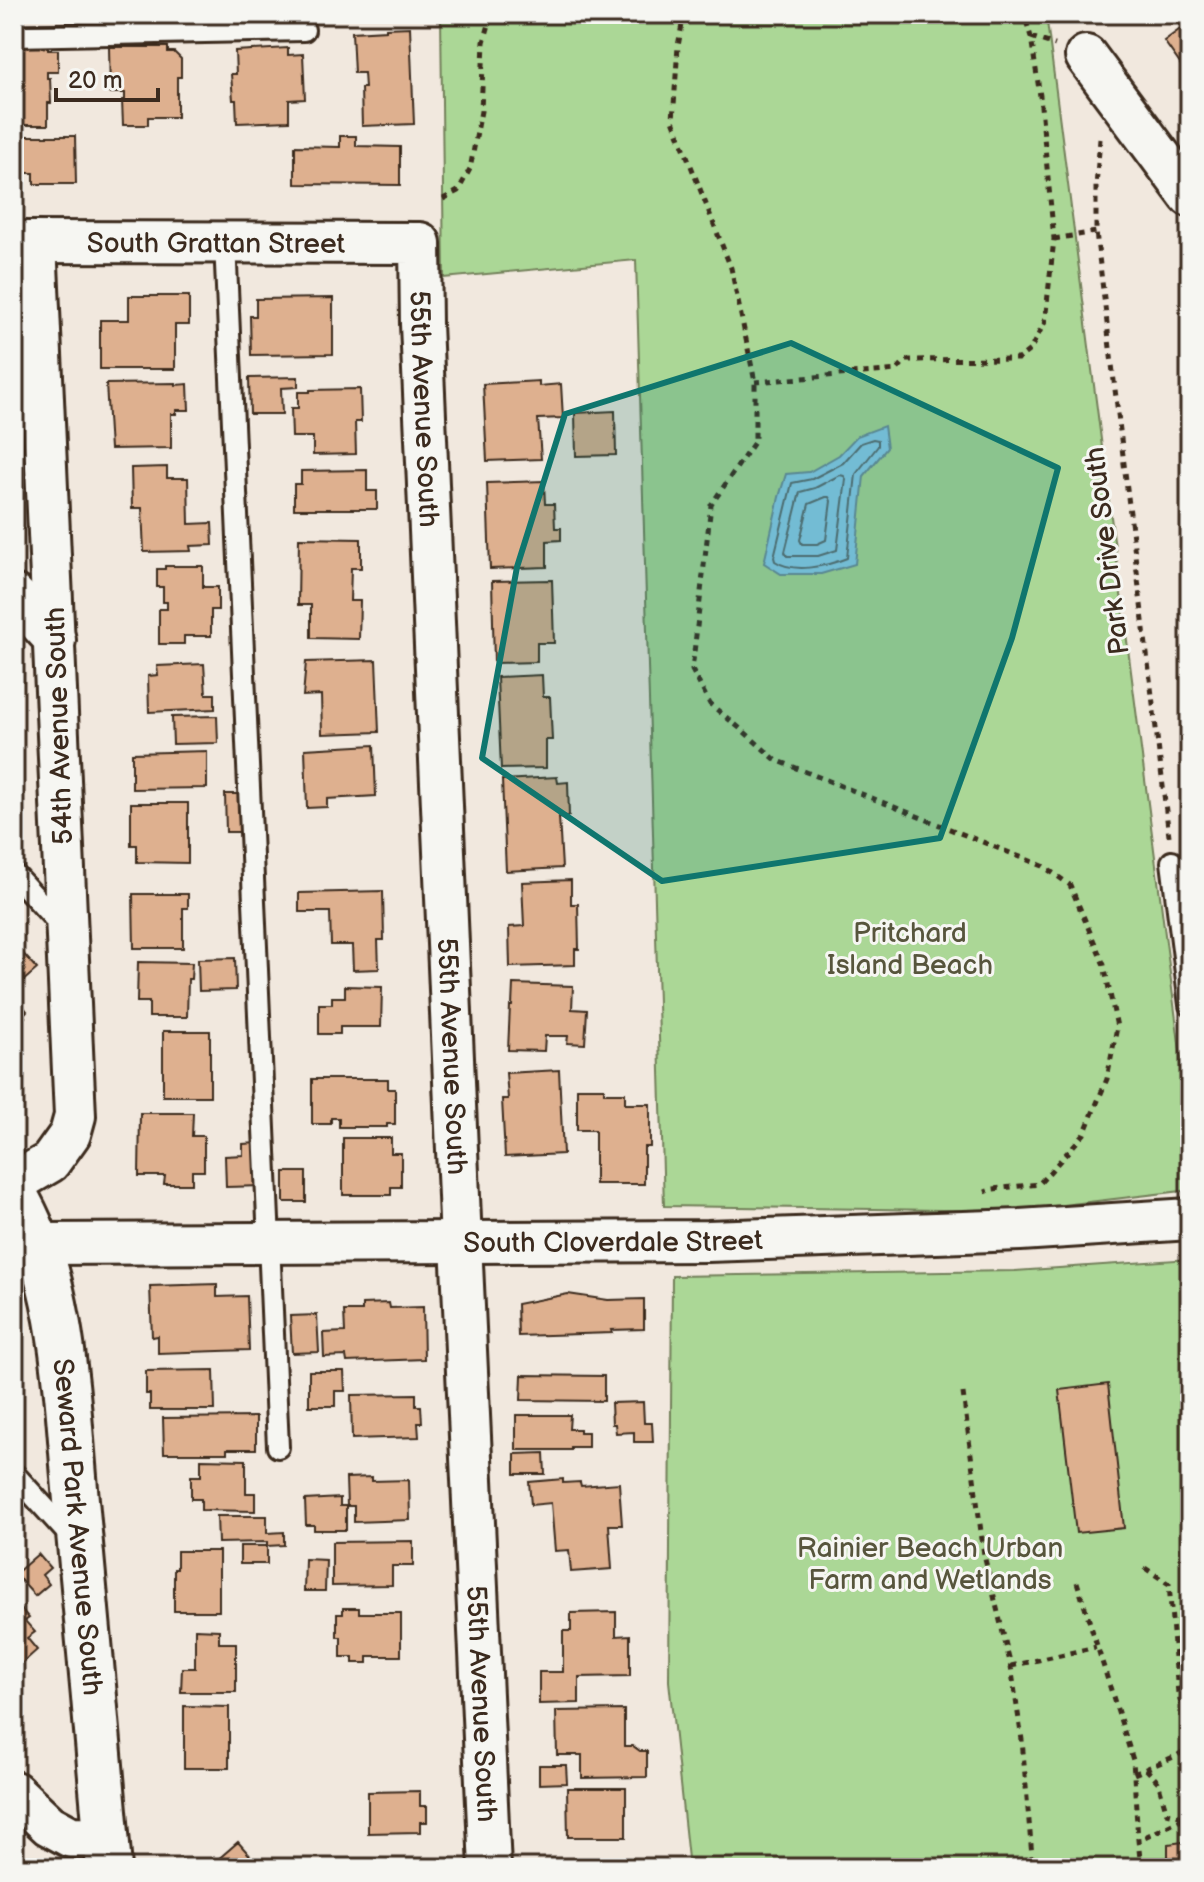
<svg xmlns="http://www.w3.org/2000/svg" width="1204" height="1882" font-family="'Balsamiq Sans',sans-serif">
	<rect width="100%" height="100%" fill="#f1e8de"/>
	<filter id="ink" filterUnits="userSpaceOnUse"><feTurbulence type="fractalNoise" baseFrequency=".0125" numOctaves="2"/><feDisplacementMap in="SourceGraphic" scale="16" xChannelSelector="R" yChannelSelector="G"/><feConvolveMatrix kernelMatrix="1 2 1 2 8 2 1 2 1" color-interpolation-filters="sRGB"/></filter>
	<g filter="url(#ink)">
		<path fill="#abd796" stroke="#73805a" stroke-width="2" d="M441,14H1046L1190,1128V1190L1012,1211L664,1206L636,260L444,278Z
			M1190,1259V1868H689L669,1681L672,1276L1015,1271Z"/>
		<path fill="#8dcdee" stroke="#6c8c9b" stroke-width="2" d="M884,426L887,448L864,476L855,564L821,574H781L764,563L779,497L786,474L809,472L839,455L857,436Z"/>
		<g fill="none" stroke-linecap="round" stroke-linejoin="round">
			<path stroke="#5c6b71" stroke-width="2" d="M873,439L878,440V446L856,474L847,558C827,566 794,574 775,561L774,557L792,483L812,479L843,463L861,443Z
				M840,475L844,476L846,479L837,550L818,556H787L785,552L800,492L815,488Z
				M826,497H829L831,501L826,540L817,544H802L800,540L809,504Z"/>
		</g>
		<path fill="#deb08f" stroke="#3b2a1e" stroke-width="2" d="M1190,22V63L1183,68L1164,41Z
			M410,27L414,124L362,126L361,88H365L364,73H354L352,32L386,30V28Z
			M48,46V50H58V72H47V78H50L51,103H48V125H14V47Z
			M109,47H168V52H174L181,59V77H177V117H148V125H123L122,100H125V93H110Z
			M288,48V55L303,54L305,99L289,100V121L237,123L236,100H233L231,74H236L235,51Z
			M18,136H75L76,184H34V173H17V170H14V139H18Z
			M340,136H356V146L400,147V185L295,184V146L340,147Z
			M129,296H189V325H175V369H100V320H129Z
			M333,298V354L251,355L250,316H256V299Z
			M298,377V387L281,388L282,414H250L249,378Z
			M539,381V386L561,384L563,418L538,419L541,459L487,461L483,384Z
			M176,383V385L188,384L189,410H176V414H171V448L110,449L106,384Z
			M360,389L361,422H355L356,454L313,455V437H292L291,408H298V392H310V390Z
			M615,411L616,455L576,456L575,413Z
			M167,467V478H188L189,524L212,523L213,545L190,546L191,551L144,552L142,508H132L131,468Z
			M367,470V491H377V509H294V484H301V471Z
			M544,481L545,504H554L555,528H561V540L547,541V567L490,569L487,483Z
			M299,538L361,539V568H351L350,601H360L359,639L311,638V605H298Z
			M165,566H203V587H218V610H211V636H184V644H159V609H167V602H163V587H157V569H165Z
			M552,580L554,643H537V662L494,663L492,581Z
			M376,660L379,732L322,734L321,695L303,696L306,662Z
			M204,664L206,694H215V709L149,712L148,676L158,675L157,666Z
			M542,675L543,697H550L552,740H546V768L501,769L497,677Z
			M217,716L218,743L173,744L172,717Z
			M374,745L376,796L327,799V807L307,808L305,749Z
			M207,751V788L132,789V753Z
			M557,777L558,783L568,782L569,816L559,817L562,868L506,871L502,780Z
			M225,794H247L245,832H226Z
			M131,803H188V863L137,862V845H131Z
			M571,880V904H578L579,949H575V965L510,967L509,927L524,926L522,882Z
			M383,891L384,940H378L379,969L353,970L352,945H331L330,912H299V893Z
			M133,894H188V908H183V948H134Z
			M18,948L37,969L14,989V952Z
			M235,958L236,990L199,991L198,959Z
			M138,962L192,963L191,979H188L187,1017H149V1002H137Z
			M513,984L573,986L572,1009L587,1010L585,1044L567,1043L568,1036H545L544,1051L508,1050L510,1006H512Z
			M345,986L382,987L381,1027H340V1034H319V1004H332V997H345Z
			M18,1000L27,1011L23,1015L25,1017L14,1026V1003Z
			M163,1031H210V1096H163Z
			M559,1070L563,1154L505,1157L502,1099H508L506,1073Z
			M312,1079H388V1089H395V1124H387V1127H339V1118H331V1124H312Z
			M577,1088H604V1093H625V1104H650V1147H644V1184H595V1130H577Z
			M140,1113H193L192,1136H204V1171H192V1184H164L165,1176H139Z
			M343,1138H391V1153H401V1187H391V1195H343Z
			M257,1143L263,1186L226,1187L225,1156L243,1155V1144Z
			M284,1172H306V1202H284Z
			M217,1284V1297L247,1296L249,1350L158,1353V1336L152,1337L150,1286Z
			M568,1294L608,1300L644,1299V1329L611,1330L612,1333L518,1336L517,1304Z
			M389,1303L390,1308L423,1307L424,1359L347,1362L346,1356L324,1357L323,1333L345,1332L344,1311H362V1304Z
			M317,1315L319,1352L292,1353L290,1316Z
			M214,1370L215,1410H150V1394H146V1371Z
			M309,1371H344L345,1391H335V1406H309Z
			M522,1375L604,1376V1401L521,1400Z
			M1108,1384L1124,1528L1076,1533L1059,1390Z
			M416,1394V1406H421L422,1423H418L419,1437L352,1439L351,1395Z
			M643,1402L644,1423H652L653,1442H634V1432L616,1433L615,1424H612L611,1403Z
			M516,1415H570L569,1429H580V1432H588V1447H571V1450H516Z
			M256,1417V1449H227V1453H164L163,1418Z
			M544,1453L545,1474H515V1454Z
			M201,1459L246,1460V1493H255V1511L201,1510V1499H191V1476H201Z
			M372,1477V1481L409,1480L410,1520L354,1522V1506H347L346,1478Z
			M563,1479V1483L580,1482L581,1486L619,1483L622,1525H609L612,1569L571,1572L569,1550L555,1551L551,1503L531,1505L529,1482Z
			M340,1498V1506H346V1530H314V1525H306L305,1500Z
			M217,1516H267V1533L284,1532V1545L267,1546V1542L218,1543Z
			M413,1541V1566H392V1585L332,1586V1542Z
			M240,1546H267V1564H240Z
			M177,1551H219V1611H174V1569H177Z
			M38,1554L50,1568L42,1575L49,1584L35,1596L15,1574Z
			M305,1559L326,1560L325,1591H304Z
			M14,1608L17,1612L21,1609L29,1618L25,1621L35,1632L27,1638L37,1650L18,1667L14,1662Z
			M343,1608H359V1613H401V1656H368V1663H353V1657H341V1637H337V1614H343Z
			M616,1612V1636L630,1635V1676L579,1677V1703L539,1704V1672H563V1631H571V1613Z
			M1184,1616H1190V1682Z
			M195,1629L219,1630V1643H236V1692H181L182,1668H195Z
			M184,1706L229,1707V1768H184Z
			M624,1710V1746H633L640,1751H647V1777L582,1778V1755H557L556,1711Z
			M539,1765H566L567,1783L539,1784Z
			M567,1788H626V1837H568Z
			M420,1791V1806H427V1822H420V1832L368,1833V1792Z
			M1190,1841V1868H1126L1168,1864V1844Z
			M238,1842L261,1868H208Z
			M550,1865H609V1868H550Z"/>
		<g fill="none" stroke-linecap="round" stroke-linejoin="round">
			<g stroke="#3b2a1e" stroke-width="26">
				<path id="lane" d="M14,36L304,30
					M225,242L278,1447
					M1172,862L1190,1005
					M14,874L64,929
					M14,1474L73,1539"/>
			</g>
			<g stroke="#3b2a1e" stroke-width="46">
				<g id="street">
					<path d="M1086,56L1190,196"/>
					<path id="s1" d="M14,242L420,243L421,324L461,1242L490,1868"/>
					<path d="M14,595L55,640"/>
					<path d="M14,1183L50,1162L70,1134L75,1116L36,242"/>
					<path id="s2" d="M37,1244L708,1241L1020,1230L1190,1219"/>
					<path d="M14,1792L49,1825L71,1837L106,1838"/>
				</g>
			</g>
			<g stroke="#3b2a1e" stroke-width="50">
				<g id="secondary">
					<path id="s3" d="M14,1194C65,1278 67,1403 76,1500C88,1623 98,1745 109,1868"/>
				</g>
			</g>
			<path stroke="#3b2a1e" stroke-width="5" stroke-dasharray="6 6" stroke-linecap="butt" d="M684,14L678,46L673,120L731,268L755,382V441L711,505L692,670L710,704L742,730L776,760L1043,866L1070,885L1104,965L1117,1027L1107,1079L1084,1134L1039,1184L993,1189L985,1192
				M1031,37L1055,45
				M1100,139L1096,186V232L1169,836
				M443,199L458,191L470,169L481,111L484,42L490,21L489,14
				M1054,239L1096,232
				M755,382L897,370L906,360L1018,359L1030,350L1045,322L1054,239L1040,96L1031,37L1024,14
				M963,1393L984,1555L1011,1666L1022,1740L1033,1868
				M1145,1568L1169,1584L1178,1694L1190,1732
				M1077,1582L1133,1760L1138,1840
				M1011,1666L1096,1647
				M1146,1769L1158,1782L1167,1813L1187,1818
				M1134,1774L1178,1755L1190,1747
				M1141,1868L1138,1840L1190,1816"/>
			<use href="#lane" stroke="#f6f6f2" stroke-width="20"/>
			<use href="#street" stroke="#f6f6f2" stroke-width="40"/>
			<use href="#secondary" stroke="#f6f6f2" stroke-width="44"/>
		</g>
	</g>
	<path fill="#0f766e" fill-opacity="0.2" stroke="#0f766e" stroke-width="6" stroke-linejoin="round" d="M791,343L1058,468L1012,638L940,838L662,881L482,758L517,567L565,414Z"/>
	<g text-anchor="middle" stroke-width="6" stroke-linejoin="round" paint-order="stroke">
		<g font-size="28" fill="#3b2a1e" stroke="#f6f6f2">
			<text dy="10" stroke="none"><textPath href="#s1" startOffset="202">South Grattan Street</textPath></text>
			<text dy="10" stroke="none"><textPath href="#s1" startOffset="572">55th Avenue South</textPath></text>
			<text transform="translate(1106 551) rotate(-97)" y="10">Park Drive South</text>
			<text transform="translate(58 726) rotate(-92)" y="10">54th Avenue South</text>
			<text dy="10" stroke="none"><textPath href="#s1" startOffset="1220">55th Avenue South</textPath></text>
			<text dy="10" stroke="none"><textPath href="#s2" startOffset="576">South Cloverdale Street</textPath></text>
			<text dy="10" stroke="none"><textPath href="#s3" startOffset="342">Seward Park Avenue South</textPath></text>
			<text dy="10" stroke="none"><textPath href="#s1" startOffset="1868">55th Avenue South</textPath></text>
		</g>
		<g font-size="28" fill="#57553c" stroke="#f6f6f2">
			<text x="910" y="942">Pritchard<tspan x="910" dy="32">Island Beach</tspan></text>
			<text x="930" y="1557">Rainier Beach Urban<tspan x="930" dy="32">Farm and Wetlands</tspan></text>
		</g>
	</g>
	<rect width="1204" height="1882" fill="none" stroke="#f6f6f2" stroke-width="48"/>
	<rect x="24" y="24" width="1156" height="1834" fill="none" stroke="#3b2a1e" stroke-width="3" filter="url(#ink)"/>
	<path d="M56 88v12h102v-12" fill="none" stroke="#3b2a1e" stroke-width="4"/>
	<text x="68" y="88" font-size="24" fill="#3b2a1e" stroke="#f6f6f2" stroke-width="6" paint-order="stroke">20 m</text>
</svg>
